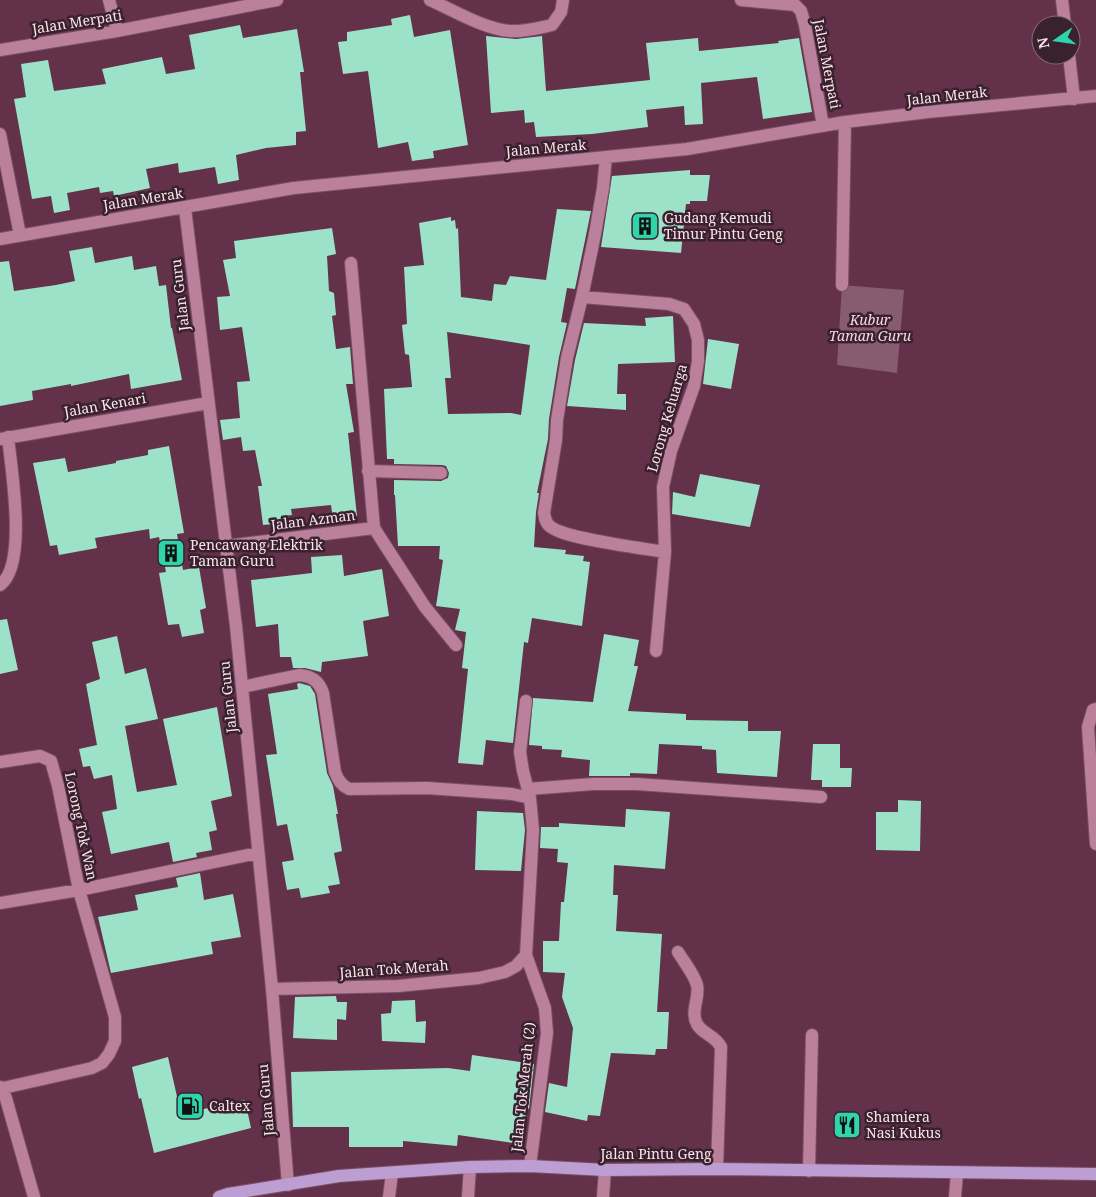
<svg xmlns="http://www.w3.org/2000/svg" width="1096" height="1197" font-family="'Noto Serif',serif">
	<rect width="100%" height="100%" fill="#63314a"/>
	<path fill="#875b70" d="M842,285L904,290L897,373L837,365Z"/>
	<path fill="#9ce2c9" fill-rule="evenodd" d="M410,15L414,37L450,30L468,145L433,151L434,158L412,161L408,142L378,148L368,71L343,74L338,42L347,41V32L392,25L391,19Z
		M240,25L243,38L297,29L304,72H300L306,131L296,132V145L266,148L236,155L239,180L218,184L215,167L179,173L178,163L146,169L150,188L114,196L113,191L100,193L99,187L67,193L70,210L54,213L51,196L32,199L14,99L26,97L21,64L48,60L54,91L106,84L102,69L162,57L166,74L195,69L189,35Z
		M486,36L516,39L542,36L546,91L650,80L646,43L698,38L699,51L779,43L778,41L799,38L812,112L763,119L757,77L701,83L703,124L685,125L684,106L646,110L648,127L592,134L536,137L534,122L525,123L524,110L491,113Z
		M690,170V175H710L707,201H690V204H686L681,253L601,247L612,176Z
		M557,209L591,211L575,289L567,288L561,322L567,323L559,357L549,419L548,439L537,493H539L536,512L534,547L566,550L565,554L584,556L583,561L590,562L582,626L532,618L528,643L524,642L513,743L486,740L483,765L458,763L468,669L462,668L466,632L455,630L460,609L436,606L443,560L439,559L440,546H398L395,495H394V480L441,481L448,478L449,473L446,466L442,465L394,464V459H387L384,389L412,387L409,355L405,354L402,325L407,324L404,267L424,265L419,223L451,217V221L455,220L456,229L458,228L461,297L492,301L494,284L506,285L510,276L546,280ZM447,332L530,345L521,415L511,413L448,414L445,378H451Z
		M332,228L336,254L327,256L329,291L334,293L336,315L332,316L336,349L350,347L353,384H346L354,432L348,433L357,516L333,519L331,505L291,509L292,515L283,516L284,523L263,525L258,486H262L255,450L243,451L241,437L223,440L220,420L240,418L237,382L250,381L242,327L220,330L217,297L230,296L223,260L236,258L234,241Z
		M92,247L95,263L132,256L134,270L156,266L159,286L166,285L171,328H172L182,380L131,389L129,374L71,386V384L32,391L33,400L0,406V262L9,261L14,291L56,285L75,281L69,251Z
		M673,316L675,362L618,364L617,394H626V410L567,406L575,360L584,323L646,326L645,318Z
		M708,339L739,344L731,389L703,384Z
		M169,446L184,533L177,534L183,570L199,567L206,608L200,610L204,633L182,637L179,624L168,625L159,573L166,572L159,537L150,539L149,529L95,538L97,548L59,555L57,545L50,546L33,463L65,458L68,472L116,463V461L148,455V450Z
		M700,474L760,485L750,527L672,514L673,492L695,497Z
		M342,555L344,576L382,569L389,616L363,621L368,656L322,662L321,672L305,668H293L291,657H280L278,624L256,627L251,580L312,573L311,557Z
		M7,619L18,670L0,674V620Z
		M604,634L639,640L634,666H638L628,711L686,714V720L748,721V731H781L777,777L717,773L716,750L702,749V746L659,744L657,774L630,773V776H589L590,760L561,757L562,750L542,749V746L529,745L533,698L593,702Z
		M117,636L125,674L146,668L158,719L125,726L137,792L177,785L163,719L217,707L232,796L211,801L217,830L209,832L212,850L196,853L197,857L173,862L169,842L111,854L102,812L117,809L112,775L94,779L90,766L83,767L79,749L97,745L86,684L100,679L92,642Z
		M299,683L310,686L315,694L327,773L333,786L338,814H336L342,851L334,853L340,884L328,886L330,893L301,898L299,888L287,890L282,862L294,860L287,824L277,826L266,755L277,754L268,694L298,689L297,684Z
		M813,744H840V768H852L851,787H822V780H811Z
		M898,800L921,801L920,851L876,850V812H898Z
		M626,809L670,812L665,869L614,865L613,895H618L616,931L662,934L657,1012H669L667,1049H656L655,1055L611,1053L600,1116L588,1115L587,1121L545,1112L549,1083L567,1087L573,1028L562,997L565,973L543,972V941H559L561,902H564L568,863L557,862L558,849L540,848L541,827H559V823L625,827Z
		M477,811L523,813L525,830L521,871L475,870Z
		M200,873L204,900L233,894L241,937L211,942L213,954L111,973L98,917L138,910L135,895L178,887L176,878Z
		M336,996L337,1002H347L346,1020L337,1019V1040L293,1038L295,997Z
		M415,1000L416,1022L426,1021L425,1043L382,1041L381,1014L391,1013L392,1001Z
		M472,1055L534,1064L529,1109L527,1108L520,1144L458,1135L457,1146L403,1141V1147H349V1127H293L291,1072L448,1068L470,1071Z
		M168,1057L181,1114L245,1100L251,1128L154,1153L141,1098L139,1099L132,1067Z"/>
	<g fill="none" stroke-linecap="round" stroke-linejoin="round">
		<g stroke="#795065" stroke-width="14">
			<path id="minor" d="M109,0L117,31
				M430,0C453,10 484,29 510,31C524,32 538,28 552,25L561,12L563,0
				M741,0L795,5L801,11L805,25L823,126
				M1062,0L1065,25
				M0,50L117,31L277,0
				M1069,55L1074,99
				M0,134L20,235
				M606,157L603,188L595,234L582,297L567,358L557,420L556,440L544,513C545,519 546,524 551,527C566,539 642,548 665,552
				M185,208L236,626L272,989L288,1185
				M0,239L294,188L687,149L845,122L928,112L1096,96
				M351,263L374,528L425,607L456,645
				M842,285L845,122
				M582,297L669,304L684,309L694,324L698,340V361L694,386L671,451L663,487L665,552L656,651
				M0,439L208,403
				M368,471L441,473
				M226,546L374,528
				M0,585C28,565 11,468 8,437
				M242,687L299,675C312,676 319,681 323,693L335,772C338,780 341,785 349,789L427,788L512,794L530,798
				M1096,709L1093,710L1088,727L1096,844
				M0,762L40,756L51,761L58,786L79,890L115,1017V1041L109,1054L102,1063L92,1068L3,1088L0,1087
				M528,789L593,784H637L821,797
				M0,903L79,890L258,853
				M678,952C684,962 694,974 697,985C700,998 690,1011 697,1024C702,1034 715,1035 721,1047L717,1169
				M526,955L545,1008L547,1033L530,1166
				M272,989L398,986L479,978L505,972L516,966L526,955L533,830L530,798L523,771L520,752L526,701
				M3,1088L34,1197
				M809,1171L812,1035
				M389,1197L392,1173
				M468,1197L470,1167
				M603,1197L605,1170
				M955,1197L957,1173"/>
		</g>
		<g stroke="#795065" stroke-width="14">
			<path id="major" d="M219,1197L228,1194L339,1176L470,1167L530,1166L605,1170L717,1169L1096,1174"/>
		</g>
		<use href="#minor" stroke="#bb819c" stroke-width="12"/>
		<use href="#major" stroke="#bc9ed3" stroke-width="12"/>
	</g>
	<defs>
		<g id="building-square" transform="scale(1.4375)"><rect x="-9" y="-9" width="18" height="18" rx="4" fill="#30d4aa" stroke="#39222d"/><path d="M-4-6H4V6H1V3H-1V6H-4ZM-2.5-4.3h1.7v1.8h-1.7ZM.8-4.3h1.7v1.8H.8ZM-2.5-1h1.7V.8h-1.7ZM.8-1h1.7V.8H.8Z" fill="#111"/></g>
		<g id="fuel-square" transform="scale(1.4375)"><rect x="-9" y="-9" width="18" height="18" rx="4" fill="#30d4aa" stroke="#39222d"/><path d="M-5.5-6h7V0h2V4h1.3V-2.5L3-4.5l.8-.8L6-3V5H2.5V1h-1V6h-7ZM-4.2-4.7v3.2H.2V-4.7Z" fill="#111"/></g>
		<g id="restaurant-square" transform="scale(1.4375)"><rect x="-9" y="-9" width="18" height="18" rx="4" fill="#30d4aa" stroke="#39222d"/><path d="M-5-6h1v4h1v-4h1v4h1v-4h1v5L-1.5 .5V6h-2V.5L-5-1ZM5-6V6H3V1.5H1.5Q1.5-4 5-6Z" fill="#111"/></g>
	</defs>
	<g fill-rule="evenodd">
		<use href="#building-square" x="645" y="226"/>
		<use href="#building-square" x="171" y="553"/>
		<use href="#fuel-square" x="190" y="1106"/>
		<use href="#restaurant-square" x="847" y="1125"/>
	</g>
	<g text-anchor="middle" stroke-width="5" stroke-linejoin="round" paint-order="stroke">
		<g font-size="14" fill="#fbe2ed" stroke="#39222d">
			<text transform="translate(77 22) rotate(-9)" y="5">Jalan Merpati</text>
			<text transform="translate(827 64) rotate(79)" y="5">Jalan Merpati</text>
			<text transform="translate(947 96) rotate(-6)" y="5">Jalan Merak</text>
			<text transform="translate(546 148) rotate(-5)" y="5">Jalan Merak</text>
			<text transform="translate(143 199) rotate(-9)" y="5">Jalan Merak</text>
			<text transform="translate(180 295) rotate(-97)" y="5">Jalan Guru</text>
			<text transform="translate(105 405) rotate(-10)" y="5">Jalan Kenari</text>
			<text transform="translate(667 418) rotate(-74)" y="5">Lorong Keluarga</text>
			<text transform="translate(313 520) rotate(-7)" y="5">Jalan Azman</text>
			<text transform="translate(228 697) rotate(-96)" y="5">Jalan Guru</text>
			<text transform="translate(81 826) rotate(78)" y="5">Lorong Tok Wan</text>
			<text transform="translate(394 969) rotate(-4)" y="5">Jalan Tok Merah</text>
			<text transform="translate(523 1087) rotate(-84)" y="5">Jalan Tok Merah (2)</text>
			<text transform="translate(266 1100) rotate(-95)" y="5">Jalan Guru</text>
			<text x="656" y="1159">Jalan Pintu Geng</text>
		</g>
		<g font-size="14" fill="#fbe2ed" stroke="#39222d" text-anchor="start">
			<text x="664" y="223">Gudang Kemudi<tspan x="664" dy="16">Timur Pintu Geng</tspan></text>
			<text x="190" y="550">Pencawang Elektrik<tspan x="190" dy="16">Taman Guru</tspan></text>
			<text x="209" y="1111">Caltex</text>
			<text x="866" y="1122">Shamiera<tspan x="866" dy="16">Nasi Kukus</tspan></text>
		</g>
		<g font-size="14" font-style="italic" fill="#fad5e5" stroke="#39222d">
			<text x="870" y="325">Kubur<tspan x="870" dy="16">Taman Guru</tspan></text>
		</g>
	</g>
	<g transform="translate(1056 40) rotate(257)"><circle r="24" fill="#39222d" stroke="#876f7a"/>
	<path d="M0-4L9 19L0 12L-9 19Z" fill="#30d4aa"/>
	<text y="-8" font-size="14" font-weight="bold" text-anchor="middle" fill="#fbe2ed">N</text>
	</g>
</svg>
